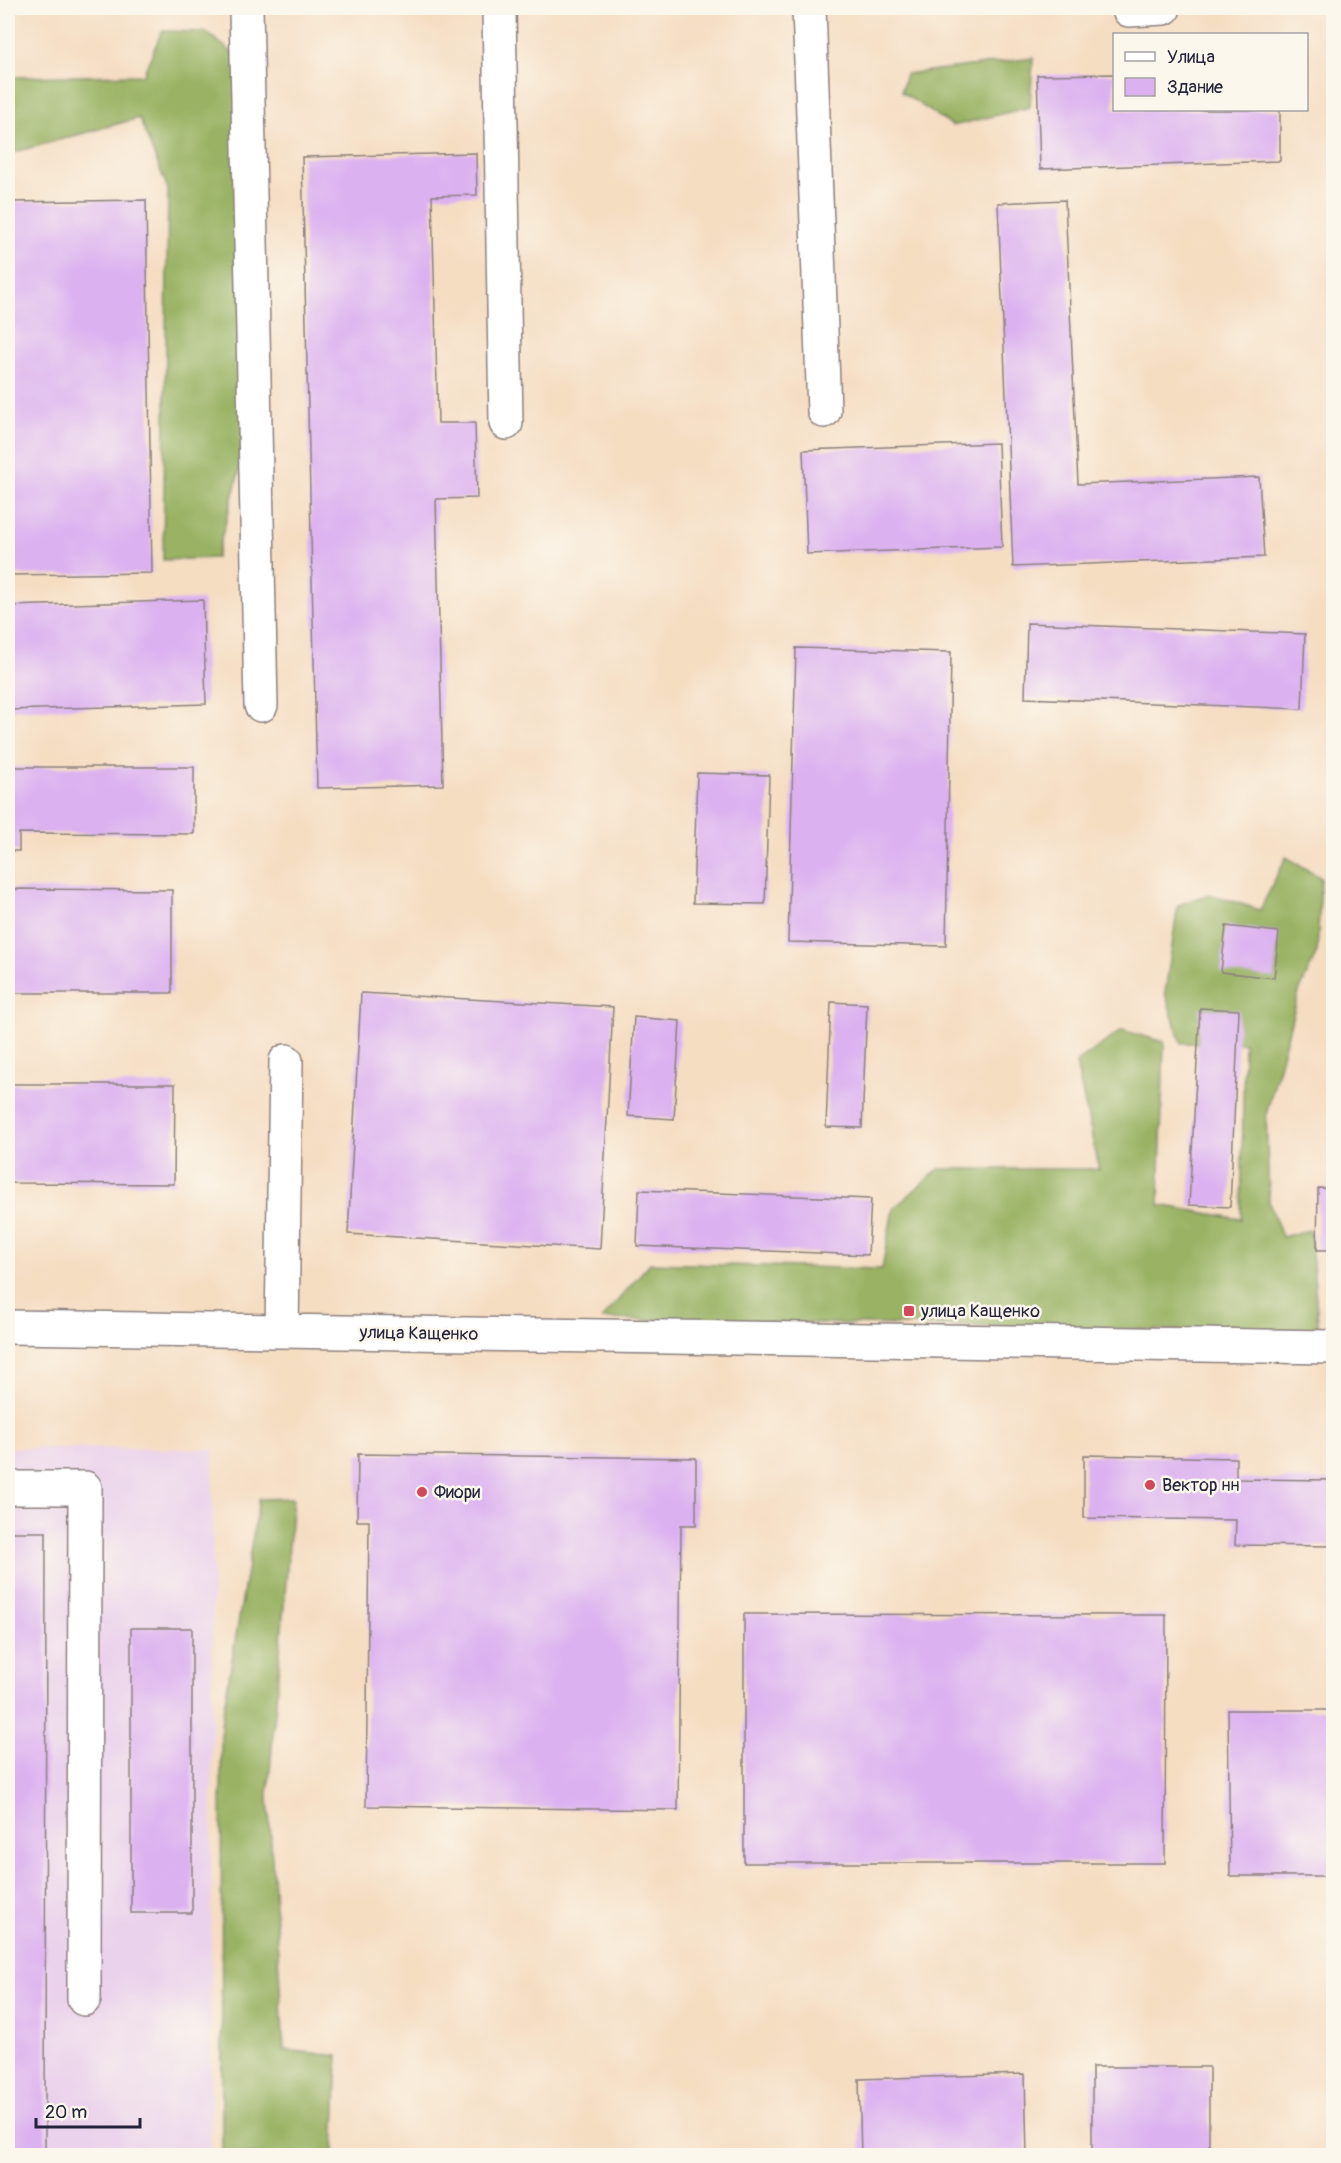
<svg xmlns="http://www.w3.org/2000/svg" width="1341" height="2163" font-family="Pangolin,sans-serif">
	<rect width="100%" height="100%" fill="#fbf7ec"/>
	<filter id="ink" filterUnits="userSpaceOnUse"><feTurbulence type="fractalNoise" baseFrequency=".0167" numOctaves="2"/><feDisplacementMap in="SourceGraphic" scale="12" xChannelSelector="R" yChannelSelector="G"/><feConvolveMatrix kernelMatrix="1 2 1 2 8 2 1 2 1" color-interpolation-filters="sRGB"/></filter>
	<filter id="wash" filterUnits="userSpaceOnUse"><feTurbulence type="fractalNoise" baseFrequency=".008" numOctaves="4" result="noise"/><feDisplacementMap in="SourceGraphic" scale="24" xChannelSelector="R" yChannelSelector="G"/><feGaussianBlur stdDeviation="1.35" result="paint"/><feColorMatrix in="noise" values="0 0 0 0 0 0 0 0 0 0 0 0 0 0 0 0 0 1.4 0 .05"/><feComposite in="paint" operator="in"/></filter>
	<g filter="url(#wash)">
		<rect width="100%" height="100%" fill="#f5ddc2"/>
		<path fill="#ead1ec" d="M8,1448L213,1449L211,2155L8,2156Z"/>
		<path fill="#99b263" stroke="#5e6a4f" stroke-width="1.5" d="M162,31L206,32L238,57L245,450L216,558L163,560L168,189L139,118L8,154V77L143,75Z
			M1033,58L1030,107L953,126L901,92L906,74Z
			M1286,857L1321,878L1317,952L1299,992L1266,1115L1269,1202L1282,1237L1310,1230L1319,1333L602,1319L650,1263L882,1269L893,1209L939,1169H1099L1076,1063L1122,1030L1164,1042L1159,1205L1241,1219L1244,1043H1181L1165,993L1178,905L1210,894L1260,910Z
			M293,1498L268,1795L284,2050L338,2056L334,2155H222L221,1725L259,1499Z"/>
		<g id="blocks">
			<path fill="#dbb1f0" d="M1114,74V110H1280V161L1040,169L1037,75Z
				M476,153L477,195L432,196L438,423H475L477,498L436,499L443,785L317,788L302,157Z
				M146,200L152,573L8,575V202Z
				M1065,200L1078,484L1259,477L1264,557L1013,567L998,203Z
				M998,443L1002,547L807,554L803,450Z
				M203,600L206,704L8,710V606Z
				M1027,623L1305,634L1302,709L1025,698Z
				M796,648L951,652L946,946L788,942Z
				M8,767H194V834L19,833V851H8Z
				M697,773L769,775L765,904L693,903Z
				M8,889L172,890V993H8Z
				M1226,926L1279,932L1274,978L1221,972Z
				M361,993L613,1007L600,1249L348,1234Z
				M831,1002L867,1004L862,1128L826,1127Z
				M1200,1008L1239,1010L1230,1207L1189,1205Z
				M634,1017L680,1021L674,1119L628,1116Z
				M8,1084H175L174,1184L8,1183Z
				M1318,1188L1334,1189V1250H1317Z
				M639,1190L871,1199L868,1255L637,1246Z
				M358,1454L696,1458V1525H681L678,1810L366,1806L369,1521H357Z
				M1084,1455L1236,1458V1479L1334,1480V1546L1235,1545L1236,1520L1084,1518Z
				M8,1532H46L45,2156H8Z
				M744,1614L1166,1615L1165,1863H744Z
				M131,1628H192V1913H131Z
				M1228,1710H1334V1876H1230Z
				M1092,2067H1209V2156H1092Z
				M1025,2074L1027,2156H861L859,2079Z"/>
		</g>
	</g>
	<g filter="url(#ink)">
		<use href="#blocks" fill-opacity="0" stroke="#8c807e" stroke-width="1.5"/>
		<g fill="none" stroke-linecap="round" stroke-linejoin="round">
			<g stroke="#8c807e" stroke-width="36">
				<path id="minor" d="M246,8L261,705
					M499,8L506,423
					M809,8L824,411
					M1129,10L1164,8
					M8,1327L1334,1347
					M282,1331L286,1061
					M8,1488H85L84,1999"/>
			</g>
			<use href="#minor" stroke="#fff" stroke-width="33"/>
		</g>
	</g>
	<g fill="#d1495b" stroke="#fbf7ec" stroke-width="2">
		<rect x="903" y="1305" width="12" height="12" rx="3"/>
		<circle cx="1150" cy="1485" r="6"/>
		<circle cx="422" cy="1492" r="6"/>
	</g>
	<g text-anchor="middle" stroke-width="5" stroke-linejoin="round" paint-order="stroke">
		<g font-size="18" fill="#22223b" stroke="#fbf7ec" text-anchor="start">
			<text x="921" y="1317">улица Кащенко</text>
			<text x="1162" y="1491">Вектор нн</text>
			<text x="434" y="1498">Фиори</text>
		</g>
		<g font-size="18" fill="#22223b" stroke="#fbf7ec">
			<text transform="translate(419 1333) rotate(1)" y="6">улица Кащенко</text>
		</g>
	</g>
	<rect width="1341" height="2163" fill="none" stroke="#fbf7ec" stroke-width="30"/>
	<rect x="1113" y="33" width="195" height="78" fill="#fbf7ec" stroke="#a4a2a5" stroke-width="1.5"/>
	<rect x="1125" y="52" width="30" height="9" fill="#ffffff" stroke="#a4a2a5" stroke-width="1.5"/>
	<text x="1167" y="63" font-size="18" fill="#22223b">Улица</text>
	<rect x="1125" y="78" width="30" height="18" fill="#dbb1f0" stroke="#a4a2a5" stroke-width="1.5"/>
	<text x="1167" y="93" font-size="18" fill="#22223b">Здание</text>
	<path d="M36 2118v9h104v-9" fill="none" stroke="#22223b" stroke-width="3"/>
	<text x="45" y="2118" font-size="18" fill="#22223b" stroke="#fbf7ec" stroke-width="4.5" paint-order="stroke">20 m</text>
</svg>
